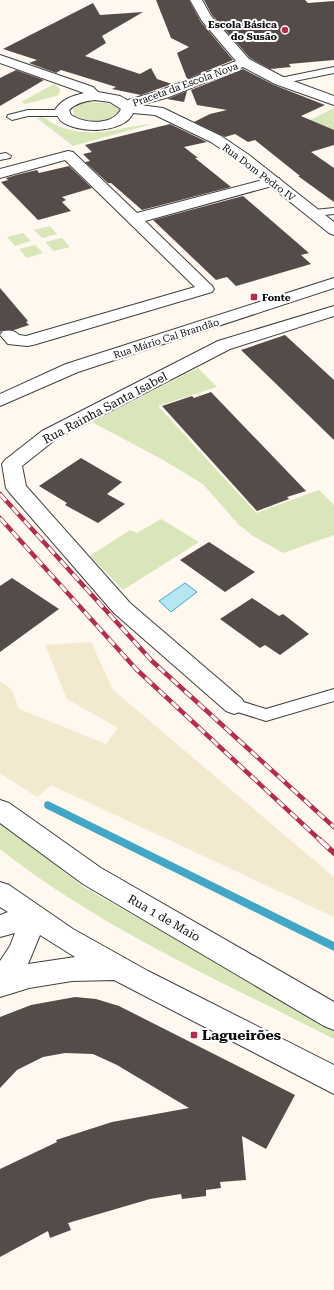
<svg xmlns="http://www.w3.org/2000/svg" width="334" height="1290" font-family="'Roboto Serif',serif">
	<rect width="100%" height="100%" fill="#fef8ee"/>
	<path fill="#f2e9cf" d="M91,642L113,690L334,877V917L51,785L37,797L0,773V681L12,690L19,709L106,744L118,728L67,699L45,645Z"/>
	<path fill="#d8e6ba" d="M54,84L60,89L59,94L56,96L25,104L21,102Z
		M87,102L107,103L118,107L120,113C107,122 88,124 74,115L73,109L80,104Z
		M334,108V145L321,148L298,126Z
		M41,117C46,118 48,120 52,123C59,127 67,129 75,131C105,136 124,126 152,124L73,146L37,118Z
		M50,226L57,234L42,238L34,230Z
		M23,233L31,241L15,246L7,237Z
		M62,238L70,247L54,251L45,242Z
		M35,245L43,253L27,258L19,249Z
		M198,368L217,387L158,406L256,513L319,490L334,505V535L283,553L253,536L238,524L203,484L165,461L92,422Z
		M161,519L199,542L123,590L90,556L130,530L137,533Z
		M0,822L85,888L334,1028V1039C221,981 100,928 0,849Z"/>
	<path fill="#b6e6f2" stroke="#41a7c4" d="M185,583L197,592L171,612L159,601Z"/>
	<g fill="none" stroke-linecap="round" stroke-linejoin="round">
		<path fill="#41a7c4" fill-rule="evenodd" d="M48,801L334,942V951L45,808L44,805L45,802Z"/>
	</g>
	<path fill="#554c4a" d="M156,0H189L201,22L233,60L187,79L177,53L189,47L171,38Z
		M204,0H305L308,3L334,1V60L289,64L291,67L270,69L250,58L212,15Z
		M93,3L100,15L143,12L102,36L106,43L85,56L140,74L151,68L157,79L172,84L141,95L112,89L116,87L61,70L56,73L29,63L37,60L3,49Z
		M243,69L274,85L325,105L301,116L334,130V145L311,152L334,168V202L298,176H300L255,140L248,142L235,134L225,137L194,122L210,114L227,110L197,105L191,90Z
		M16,70L44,80L0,106V78Z
		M187,91L184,102L167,99L170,98Z
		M170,124L207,142L184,147L198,158H195L231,187L142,210L111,183H108L85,162L90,161L83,154L92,152L85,145Z
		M69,166L92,188L62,197L66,200L62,202L71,211L38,220L1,182L8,180L6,178L20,174L37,170L39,173Z
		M243,196L309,253L301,255L311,264L236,286L227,277L216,280L153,220Z
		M0,288L28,321L26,322L29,325L14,330H3L0,332Z
		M285,335L334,380V440L241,350Z
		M211,392L306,491L287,497L289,499L257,511L162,406L192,396L194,398Z
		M81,458L122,482L107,494L125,504L98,523L65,505L67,503L39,486Z
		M209,542L255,572L225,592L180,560Z
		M12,578L59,609L0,652V586Z
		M252,598L279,616L283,614L309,634L280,655L265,645L260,648L220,619Z
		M75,997L96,999L119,1006L295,1095L266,1149L242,1136L246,1180L220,1182L221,1188L206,1190V1196L182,1199L181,1194L150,1199L68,1223L71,1230L50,1238L48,1231L0,1257V1169L57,1142L56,1140L112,1122L189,1108L117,1065L93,1054L65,1053L43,1057L17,1070L0,1088V1017L31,1005Z"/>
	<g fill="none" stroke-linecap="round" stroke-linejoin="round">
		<g stroke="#404040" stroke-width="2">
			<path id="service" d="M334,67V73L280,84L275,81L280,78Z
				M28,110H62L67,113L62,116H28L12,120L7,117L8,115Z
				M6,153L11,156L10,158L0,160V154Z
				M334,208V214L314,216L308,213L314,210Z
				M334,689V701L266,721L228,709L226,705L228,701L234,699L266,709Z"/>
		</g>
		<g stroke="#404040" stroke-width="2">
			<path id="minor" d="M190,0H202L211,16L249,59L285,78L334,96V105L275,84L243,67L169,97L126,109L121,108L119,105L121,102L159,91L236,61L202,21Z
				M68,151L73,152L137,213L274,177L279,178L281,181L279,184L145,221L212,286L214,289L212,292L33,345L27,346L8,344L0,335L3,331C10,330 14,330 19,335L26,336L195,287L65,160L0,178V169Z
				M334,306V316L230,349L56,439L22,466L26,486L130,603L242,699L245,705L242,711L234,714L226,711L114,613L9,492L6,488L2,464L5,460L42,431L218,341Z
				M0,800L9,803L101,868L334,1002V1030L324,1026L83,884L0,823Z"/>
		</g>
		<g stroke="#404040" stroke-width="2">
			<path id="tertiary" d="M0,55L93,87L98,92L120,96L127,100L132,104L163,108L221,136L249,155L334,222V235L329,233L239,161L211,142L155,115L133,113C124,134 77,134 61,121C58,118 57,114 55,110C62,99 72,96 84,93L0,63ZM95,100L110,102L121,109C113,126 85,124 71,115L69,110C76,103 85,101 95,100Z
				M334,278V288L78,372L0,406V394L66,364Z
				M0,882L9,885L73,929L148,971L334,1065V1094L114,980L72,981L29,988L0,997V961L10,946L15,933L0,937V915L8,912L0,907ZM40,935L75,957L28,964Z"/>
		</g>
		<use href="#service" fill="#fff" fill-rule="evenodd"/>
		<use href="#minor" fill="#fff" fill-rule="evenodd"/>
		<use href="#tertiary" fill="#fff" fill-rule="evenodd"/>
		<g stroke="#b32e4c" stroke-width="4.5">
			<path id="rail-far1" d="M0,494L152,661L334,827
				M0,518L136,669L321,841"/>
		</g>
		<g stroke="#b32e4c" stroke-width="5.5">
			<path id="rail" d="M320,840L334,853"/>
		</g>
		<use href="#rail-far1" stroke="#fff" stroke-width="3" stroke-dasharray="9" stroke-linecap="butt"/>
		<use href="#rail" stroke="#fff" stroke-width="4" stroke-dasharray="12" stroke-linecap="butt"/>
	</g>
	<g fill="#b32e4c" stroke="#fff" stroke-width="1.5">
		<circle cx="285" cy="30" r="4"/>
		<rect x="250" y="293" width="8" height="8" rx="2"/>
		<rect x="190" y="1031" width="8" height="8" rx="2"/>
	</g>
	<g text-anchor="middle" stroke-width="4" stroke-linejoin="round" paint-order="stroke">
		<g font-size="10" font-weight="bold" fill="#0d0d0d" stroke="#fff" text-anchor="end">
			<text x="277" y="28">Escola Básica<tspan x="277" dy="12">do Susão</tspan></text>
			<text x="262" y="301" text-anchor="start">Fonte</text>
		</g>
		<g font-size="10" fill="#0d0d0d" stroke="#fff">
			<text transform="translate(185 84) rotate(-20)" y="4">Praceta da Escola Nova</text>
			<text transform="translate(259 172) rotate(37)" y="4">Rua Dom Pedro IV</text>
			<text transform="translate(166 338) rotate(-18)" y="4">Rua Mário Cal Brandão</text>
		</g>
		<g font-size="12" fill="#0d0d0d" stroke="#fff">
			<text transform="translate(105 408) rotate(-28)" y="4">Rua Rainha Santa Isabel</text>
			<text transform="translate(164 918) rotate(30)" y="4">Rua 1 de Maio</text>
		</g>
		<g font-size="14" font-weight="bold" fill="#0d0d0d" stroke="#fff" text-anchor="start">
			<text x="202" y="1040">Lagueirões</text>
		</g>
	</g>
</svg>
